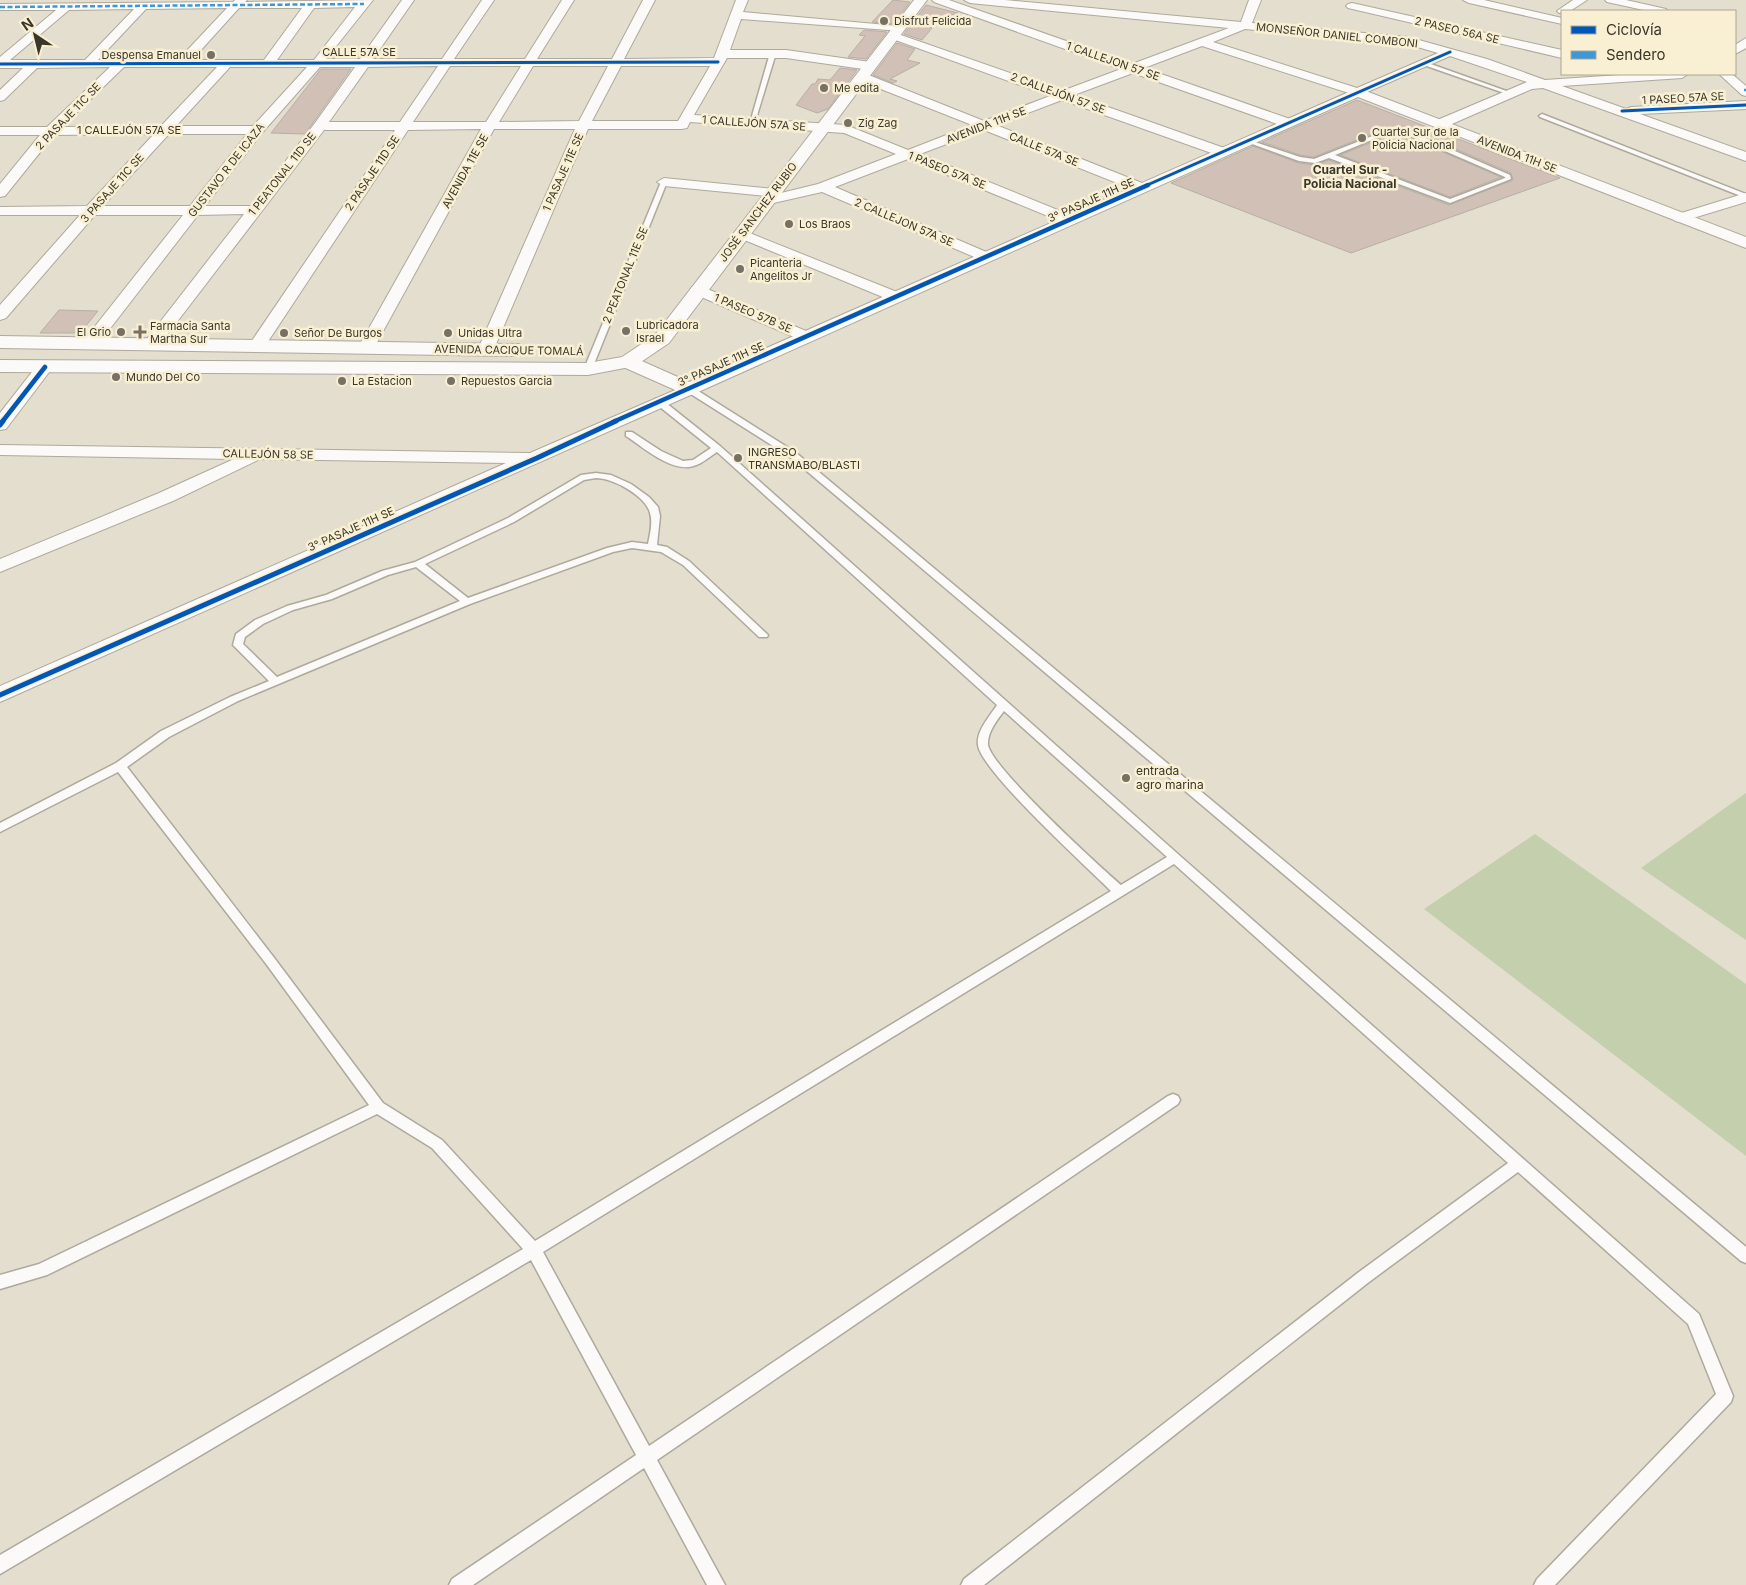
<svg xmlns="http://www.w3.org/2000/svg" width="1746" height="1585" font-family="Inter,sans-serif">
	<rect width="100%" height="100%" fill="#e4dece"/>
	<path fill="#c4cfae" d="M1746,793V940L1641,868Z
		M1535,834L1746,984V1156L1424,909Z"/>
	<path fill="#d1c0b6" stroke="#b7afa6" d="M893,0L910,2L893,24L872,22Z
		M926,5L958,13L923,24L932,28L922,40L904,34Z
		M864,30L887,32L866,59L848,57L865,36L859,35Z
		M897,43L915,49L907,60L920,63L890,79L897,81L893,83L873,75Z
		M333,53H362L359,57H330Z
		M840,68L857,70L828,109L817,113L796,105L812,84H815L818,79L830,80Z
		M321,69H351L305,134L271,133Z
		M1357,100L1560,178L1351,253L1171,183L1253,146L1299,163L1315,165L1329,160L1449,205L1513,180L1511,173L1403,126L1374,133L1314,157L1300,155L1262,142Z
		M1401,134L1501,177L1450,197L1340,155L1380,139Z
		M59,310L98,311L80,333H40Z"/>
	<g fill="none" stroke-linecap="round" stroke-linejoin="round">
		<g stroke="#aea99d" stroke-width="3">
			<path id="service" d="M773,51L776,53L755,122L750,123L770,53Z
				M1421,62H1425L1512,93L1507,94L1421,64Z
				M1542,114L1746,194V198L1540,117L1539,116Z
				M1402,128L1510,175L1511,179L1450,203L1329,158L1315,163L1299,161L1244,141L1249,140L1300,157L1314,159L1375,135ZM1401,132L1505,177V178L1450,199L1335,155L1379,137Z
				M664,180L667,182L592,369L585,371L584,369L661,182Z
				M686,387H692L795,452L1746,1247V1263L1741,1261L789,456L686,391Z
				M655,399H661L720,446L1179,855L1699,1314L1733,1396L1731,1402L1555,1585H1534L1537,1579L1716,1394L1688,1324L1518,1172L1369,1282L984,1585H961L964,1579L1359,1272L1508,1163L1174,864L543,1252L649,1446L1168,1096L1173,1094L1178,1096L1180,1100L1178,1104L657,1460L725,1585H707L644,1468L473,1585H449L452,1579L636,1455L531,1260L0,1574V1555L523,1249L432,1148L377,1114L47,1275L0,1289V1275L39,1264L369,1105L267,965L118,772L0,832V823L116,763L161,731L230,697L269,681L233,645L236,634L255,620L287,606L326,595L382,571L415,562L508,518L581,475L596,473L611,475L631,484L649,497L658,507L660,516L657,545L667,547L689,561L768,635L767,637H759L683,565L661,552L632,548L613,552L470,604L238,701L169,737L127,767L275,959L383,1103L442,1140L535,1241L1111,891C1088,868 981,771 978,745C976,731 990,716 997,705L717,452C708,458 699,466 689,467C667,469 643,447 626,436V432H632L661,451L683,461L693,460L711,448L655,403ZM596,478C613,478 646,496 650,513C653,523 650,534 648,544L632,542L607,548L468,598L425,564L514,522L584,480ZM416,567L460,601L277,677L243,644L245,637L263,624L293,610L332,599L388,575ZM1004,711L1167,857L1121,885C1098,865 992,768 988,745C987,733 997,720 1004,711Z"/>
		</g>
		<g stroke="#aea99d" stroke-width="2">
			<path id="minor" d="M235,0H247L245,2L373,0L326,59H360L402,0H414L373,59H442L482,0H494L454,59H525L562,0H574L537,59H612L643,0H655L624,59L714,58L736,0H748L743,12L898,26L904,29L902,31L741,19L730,50H786L870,62L876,66L870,70L786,58H727L694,115L846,125L908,150L972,125L858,80L856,77L858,74H866L984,121L1050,96L890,38L888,36L890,34H898L1062,91L1121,69L934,2L932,0H949L1132,64L1229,28L970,3L964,0H1005L1241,22L1249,0H1261L1252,23L1408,37L1487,59L1545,80L1635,74H1688L1682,78L1562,86L1626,109L1631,107L1746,101V109L1640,114L1746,152V161L1543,88L1532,89L1445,127H1435L1433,124L1435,121L1527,82L1450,56L1358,96L1202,46L1144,68L1293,120L1294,123L1293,126H1283L1133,73L1074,95L1227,149L1229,152L1227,155H1217L1062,100L996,125L1147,185L1149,188L1147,191H1137L984,130L920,154L1075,217L1077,220L1075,223H1065L908,159L835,187L991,254L994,257L991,260L986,262L822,192L769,204L764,203L762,200L766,196L664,186L657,182L664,178L774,189L781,193L818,184L896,154L844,133L690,122L687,128L682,129H588L494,349L492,353H480L478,349L575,129H494L375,346L373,350H361L359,346L481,129L408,130L263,349H251L249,345L395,130H324L157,348H145L143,344L244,214L198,215L95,348H83L81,344L183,215H95L6,318L0,320V305L80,215H0V207L87,206L154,134L54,135L5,196L0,197V184L40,135H0V127H47L110,67L37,68L4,100L0,101V90L23,68H0V57L56,10H0V4L233,2ZM355,7L314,60H277L314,8ZM227,8L178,60H98L146,9ZM239,8H302L264,60H192ZM134,9L85,60H10L69,10ZM1245,29L1407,44L1438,53L1357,88L1213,42ZM438,66L400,122H329L368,67ZM450,66H521L486,122H413ZM533,66H608L579,121L499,122ZM621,66H710L678,121H592ZM124,67H217L161,126L62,127ZM230,67H307L253,126H176ZM320,67H355L315,123L251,206H205L262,133ZM169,134H247L190,206H103Z
				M1463,0H1484L1562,18V24L1469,3Z
				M1573,0H1587L1570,11L1559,13L1557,11Z
				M1605,0H1626L1666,9L1668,11H1648L1607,2Z
				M1352,3L1562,50V58L1348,8L1346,6L1348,4Z
				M1746,38V48L1735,54V45Z
				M1719,74H1732L1746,86V96L1742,95Z
				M1746,193V202L1680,222L1675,221L1673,218L1675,215Z
				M742,230L902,294L904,297L902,300H890L737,237L735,234L737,231Z
				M698,285L813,334L815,337L813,340H801L692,293L690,290L692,287Z
				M45,362L51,363L53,367L6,429L0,430V413L39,363Z
				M689,384L695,385L698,389L695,393L0,702V686L506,463L260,459L173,501L0,572V559L159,493L234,459L0,455V445L530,453Z"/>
		</g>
		<g stroke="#aea99d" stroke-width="2">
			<path id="tertiary" d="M1358,88L1746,237V248L1358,97L696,393L689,395L682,393L621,366L618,362L621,358L628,356L635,358L689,382Z"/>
		</g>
		<g stroke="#aea99d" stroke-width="2">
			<path id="secondary" d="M914,0H927L669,343L635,366L588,375L0,372V360L588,363L622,357L655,335Z
				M0,336L518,344L525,346L528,350L525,354L518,356L0,348Z"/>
		</g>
		<use href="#service" fill="#fbfaf8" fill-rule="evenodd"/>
		<use href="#minor" fill="#fbfaf8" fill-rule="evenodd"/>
		<use href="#tertiary" fill="#fbfaf8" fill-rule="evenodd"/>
		<use href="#secondary" fill="#fbfaf8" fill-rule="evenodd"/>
		<path stroke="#3e98d7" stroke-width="2.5" stroke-dasharray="5 2.5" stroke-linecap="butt" d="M0,7L364,4
			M1744,90H1746"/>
		<g stroke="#f9f0d3" stroke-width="5">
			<path id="cycleway-far2" d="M0,64L718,62
				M1622,111L1746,105
				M1145,186L1450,52"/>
		</g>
		<g stroke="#f9f0d3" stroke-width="6">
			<path id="cycleway-far1" d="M2,422L45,367
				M613,422L1148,185"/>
		</g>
		<g stroke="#f9f0d3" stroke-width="8">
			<path id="cycleway" d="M0,425L3,421
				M0,695L537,458L616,421"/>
		</g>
		<use href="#cycleway-far2" stroke="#0057b8" stroke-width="3"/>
		<use href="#cycleway-far1" stroke="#0057b8" stroke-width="4.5"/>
		<use href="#cycleway" stroke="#0057b8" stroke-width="5"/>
	</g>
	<g fill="#767164" stroke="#f9f0d3" stroke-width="2">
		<circle cx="884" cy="21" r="5"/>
		<circle cx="211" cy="55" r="5"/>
		<circle cx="824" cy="88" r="5"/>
		<circle cx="848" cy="123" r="5"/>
		<circle cx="1362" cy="138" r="5"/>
		<circle cx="789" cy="224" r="5"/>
		<circle cx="740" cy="269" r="5"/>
		<circle cx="626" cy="331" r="5"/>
		<circle cx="121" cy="332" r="5"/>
		<path d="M137.5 324.5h5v5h5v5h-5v5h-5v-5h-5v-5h5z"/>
		<circle cx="284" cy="333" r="5"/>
		<circle cx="448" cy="333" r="5"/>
		<circle cx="116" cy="377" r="5"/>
		<circle cx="342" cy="381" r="5"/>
		<circle cx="451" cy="381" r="5"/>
		<circle cx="738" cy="458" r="5"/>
		<circle cx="1126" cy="778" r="5"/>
	</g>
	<g text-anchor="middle" stroke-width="5" stroke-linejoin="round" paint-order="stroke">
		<g font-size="11" fill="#3a362b" stroke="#f9f0d3" text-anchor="start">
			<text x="894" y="25">Disfrut Felicida</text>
			<text x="201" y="59" text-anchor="end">Despensa Emanuel</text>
			<text x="834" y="92">Me edita</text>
			<text x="858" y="127">Zig Zag</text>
			<text x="1372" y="136">Cuartel Sur de la<tspan x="1372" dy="13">Policia Nacional</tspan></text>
			<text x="799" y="228">Los Braos</text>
			<text x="750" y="267">Picanteria<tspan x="750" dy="13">Angelitos Jr</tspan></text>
			<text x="636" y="329">Lubricadora<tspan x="636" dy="13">Israel</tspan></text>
			<text x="150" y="330">Farmacia Santa<tspan x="150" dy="13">Martha Sur</tspan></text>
			<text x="111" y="336" text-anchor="end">El Grio</text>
			<text x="294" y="337">Señor De Burgos</text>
			<text x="458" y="337">Unidas Ultra</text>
			<text x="126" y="381">Mundo Del Co</text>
			<text x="352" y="385">La Estacion</text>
			<text x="461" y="385">Repuestos Garcia</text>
			<text x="748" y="456">INGRESO<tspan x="748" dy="13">TRANSMABO/BLASTI</tspan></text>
		</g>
		<g font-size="11" fill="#3a362b" stroke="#f9f0d3">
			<text transform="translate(1457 30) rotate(13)" y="4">2 PASEO 56A SE</text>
			<text transform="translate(1337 35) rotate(6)" y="4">MONSEÑOR DANIEL COMBONI</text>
			<text x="359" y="56">CALLE 57A SE</text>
			<text transform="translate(1113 61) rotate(19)" y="4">1 CALLEJON 57 SE</text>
			<text transform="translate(1058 93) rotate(20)" y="4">2 CALLEJÓN 57 SE</text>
			<text transform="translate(1683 98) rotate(-3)" y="4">1 PASEO 57A SE</text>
			<text transform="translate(68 116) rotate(-46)" y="4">2 PASAJE 11C SE</text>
			<text transform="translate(754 123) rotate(4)" y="4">1 CALLEJÓN 57A SE</text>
			<text transform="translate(986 125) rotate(-21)" y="4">AVENIDA 11H SE</text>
			<text x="129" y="134">1 CALLEJÓN 57A SE</text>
			<text transform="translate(1044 149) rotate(22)" y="4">CALLE 57A SE</text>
			<text transform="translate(1517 154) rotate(21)" y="4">AVENIDA 11H SE</text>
			<text transform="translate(226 170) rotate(-52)" y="4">GUSTAVO R DE ICAZA</text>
			<text transform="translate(947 170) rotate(22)" y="4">1 PASEO 57A SE</text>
			<text transform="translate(465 171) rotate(-61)" y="4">AVENIDA 11E SE</text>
			<text transform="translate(563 172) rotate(-66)" y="4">1 PASAJE 11E SE</text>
			<text transform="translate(372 173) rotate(-56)" y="4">2 PASAJE 11D SE</text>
			<text transform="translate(282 174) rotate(-52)" y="4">1 PEATONAL 11D SE</text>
			<text transform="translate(112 188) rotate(-48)" y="4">3 PASAJE 11C SE</text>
			<text transform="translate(1091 200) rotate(-24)" y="4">3° PASAJE 11H SE</text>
			<text transform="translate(758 212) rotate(-53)" y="4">JOSÉ SANCHEZ RUBIO</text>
			<text transform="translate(904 222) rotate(23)" y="4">2 CALLEJON 57A SE</text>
			<text transform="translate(625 275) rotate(-68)" y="4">2 PEATONAL 11E SE</text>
			<text transform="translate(753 313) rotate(23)" y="4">1 PASEO 57B SE</text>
			<text transform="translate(509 350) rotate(1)" y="4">AVENIDA CACIQUE TOMALÁ</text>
			<text transform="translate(721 364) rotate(-24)" y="4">3° PASAJE 11H SE</text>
			<text transform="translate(268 454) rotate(1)" y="4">CALLEJÓN 58 SE</text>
			<text transform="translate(351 529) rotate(-24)" y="4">3° PASAJE 11H SE</text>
		</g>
		<g font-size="12" font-weight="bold" fill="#3a362b" stroke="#f9f0d3">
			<text x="1350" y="174">Cuartel Sur -<tspan x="1350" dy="14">Policia Nacional</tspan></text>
		</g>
		<g font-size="12" fill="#3a362b" stroke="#f9f0d3" text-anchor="start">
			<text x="1136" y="775">entrada<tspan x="1136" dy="14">agro marina</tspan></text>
		</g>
	</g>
	<rect x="1561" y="10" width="175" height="65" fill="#f9f0d3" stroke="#ada690"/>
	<rect x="1571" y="26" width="25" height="8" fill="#0057b8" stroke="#ada690"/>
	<text x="1606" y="35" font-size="15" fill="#3a362b">Ciclovía</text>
	<rect x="1571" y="51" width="25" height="8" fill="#3e98d7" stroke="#ada690"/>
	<text x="1606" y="60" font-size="15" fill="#3a362b">Sendero</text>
	<g transform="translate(35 35) rotate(325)" stroke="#f9f0d3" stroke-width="4" paint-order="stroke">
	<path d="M0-4L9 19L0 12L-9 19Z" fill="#3a362b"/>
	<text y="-8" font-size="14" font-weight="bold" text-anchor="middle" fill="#3a362b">N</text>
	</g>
</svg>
